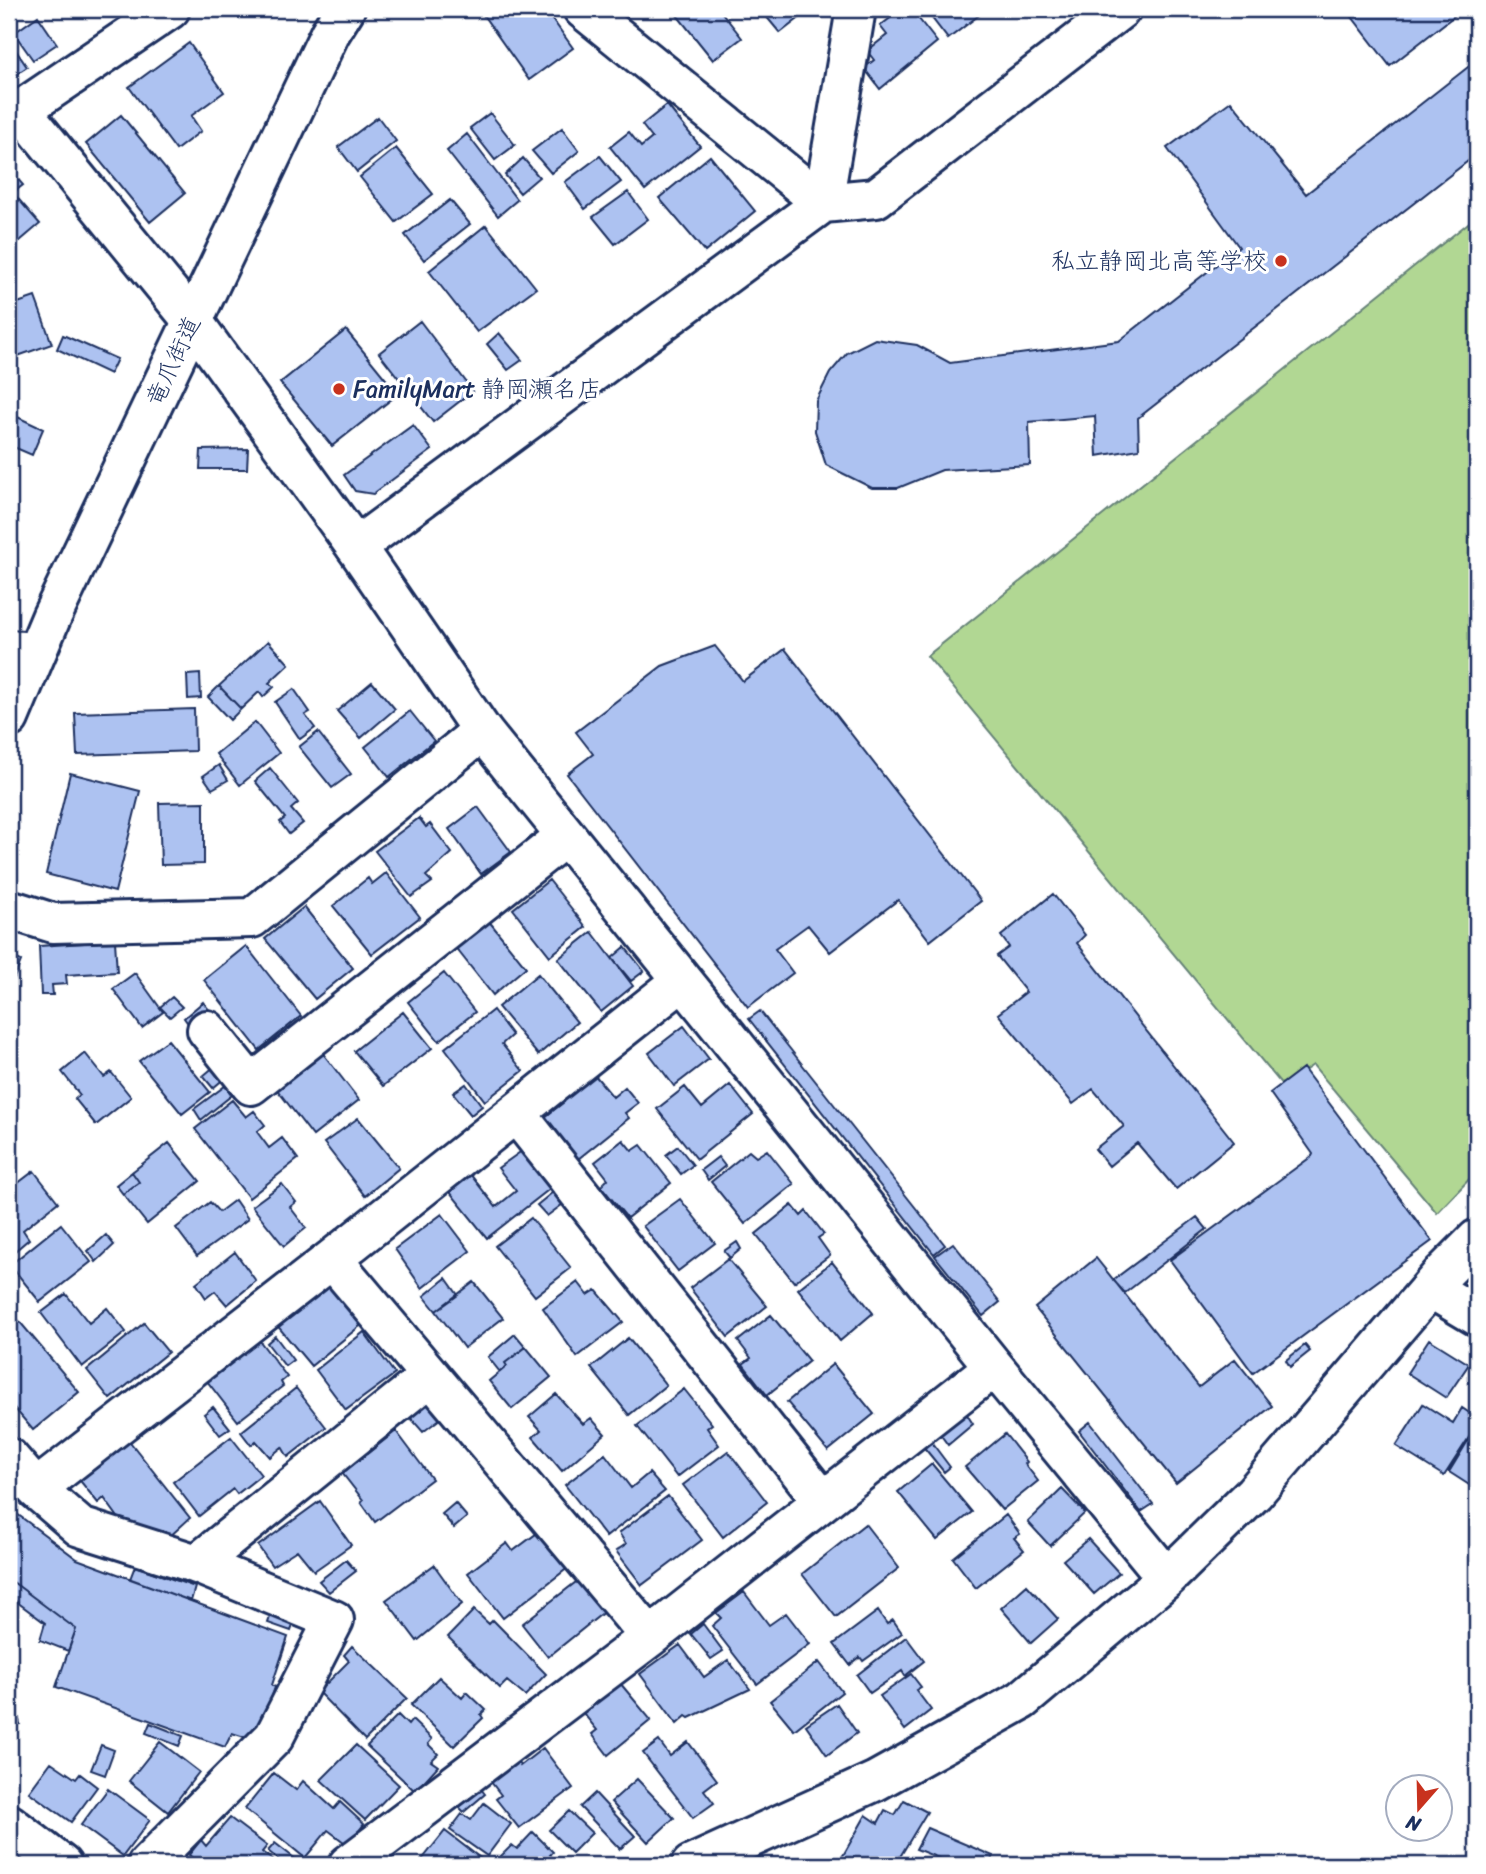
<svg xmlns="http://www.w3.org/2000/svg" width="1486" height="1874" font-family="Sriracha,'Klee One',sans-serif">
	<rect width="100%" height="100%" fill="#fff"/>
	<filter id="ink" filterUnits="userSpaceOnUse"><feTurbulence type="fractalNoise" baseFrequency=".0143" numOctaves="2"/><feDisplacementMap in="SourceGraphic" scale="14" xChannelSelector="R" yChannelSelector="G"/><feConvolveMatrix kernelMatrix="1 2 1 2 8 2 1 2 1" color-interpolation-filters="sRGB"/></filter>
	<g filter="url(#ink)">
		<path fill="#b1d793" stroke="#668378" stroke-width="2" d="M1477,216V1171L1437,1213L1313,1065L1283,1086L927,656Z"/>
		<path fill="#adc2f1" stroke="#1b2f5e" stroke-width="2" d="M486,9H545L573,48L529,80L481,12Z
			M672,9H719L742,38L713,60Z
			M760,9H811L780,33Z
			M902,9H911L937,42L880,89L864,68L874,60L867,51L887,35L880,26Z
			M925,9H987L948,39Z
			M1346,9H1463L1390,66Z
			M38,16L57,44L33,60L14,33Z
			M9,40L27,67L9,79Z
			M189,43L224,92L191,116L201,131L176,150L129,87Z
			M1477,60V154L1138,418L1139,449L1097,456L1095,416L1029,422L1030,465L942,470L898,488H872L826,465L815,431L816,401L830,373L847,353L875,339L917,345L950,363L1119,341L1239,247L1167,148L1231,101L1306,194Z
			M667,105L700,146L645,190L610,147L629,132L641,147L652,138L642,125Z
			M490,113L515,145L495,160L470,128Z
			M121,115L185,193L150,222L86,144Z
			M378,117L396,141L357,172L338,147Z
			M562,128L579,151L551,173L532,151Z
			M467,134L517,200L498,216L447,151Z
			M396,148L433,194L396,222L360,177Z
			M600,156L621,182L585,209L565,182Z
			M710,156L755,211L705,252L659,198Z
			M523,158L539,177L520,193L505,175Z
			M9,169L23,185L13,193L40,224L14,246L9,240Z
			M628,192L648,219L615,244L593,217Z
			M450,200L470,224L424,260L405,235Z
			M486,225L536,288L477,332L429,271Z
			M35,297L52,344L9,359V306Z
			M420,321L473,391L433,422L379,353Z
			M346,330L398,394L332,446L280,383Z
			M499,333L522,360L508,370L487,344Z
			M63,335L117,359L110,374L57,349Z
			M9,413L43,429L32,455L9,445Z
			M413,425L432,450L373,494L355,491L344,475Z
			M248,449L247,469H200L201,450Z
			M268,641L289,664L269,683L274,687L263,697L259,692L241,709L219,686Z
			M715,646L743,681L785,649L981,901L930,941L898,900L830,952L808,925L775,949L793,973L748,1007L567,774L593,754L576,732L662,666Z
			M200,674L201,698L188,699L187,675Z
			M372,682L395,709L361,738L337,711Z
			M219,686L241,709L230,720L208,697Z
			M294,689L310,712L305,715L315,728L300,739L275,702Z
			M194,709L195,751L77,755L75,713Z
			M410,711L434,741L389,777L365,747Z
			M255,722L279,753L240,785L216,754Z
			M318,732L351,774L332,788L299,747Z
			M219,765L228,780L212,789L203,776Z
			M270,768L298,803L291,809L303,823L289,834L280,822L285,818L255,781Z
			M70,773L140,791L115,892L46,874Z
			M204,802V864L161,865L159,803Z
			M478,807L511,852L481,874L449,829Z
			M419,818L426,827L430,824L452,853L426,876L432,882L411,897L375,851Z
			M386,873L420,917L372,954L333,906L368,878L372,884Z
			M549,880L586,927L550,956L513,909Z
			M1053,894L1085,935L1077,943L1234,1142L1176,1189L1137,1143L1109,1166L1095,1149L1124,1126L1093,1089L1073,1104L998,1014L1026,992L997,956L1009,947L1001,936Z
			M304,907L353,968L315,999L265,939Z
			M488,920L526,967L493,995L455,947Z
			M592,932L633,986L601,1012L558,959Z
			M115,941L117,972L66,975L67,984L52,985L53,995H41L39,946Z
			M246,946L301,1016L259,1050L204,980Z
			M625,947L644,971L631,981L612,958Z
			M9,955L21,961L9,991Z
			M135,973L163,1012L142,1028L113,989Z
			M444,973L475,1012L439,1041L408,1002Z
			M538,974L577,1022L538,1055L498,1007Z
			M172,997L182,1007L170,1017L160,1007Z
			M203,1002L215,1017L195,1033L184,1018Z
			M493,1010L512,1035L502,1044L523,1071L485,1101L445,1048Z
			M760,1011L945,1245L934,1254L749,1019Z
			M403,1012L432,1048L383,1086L354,1051Z
			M684,1026L709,1059L674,1086L649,1053Z
			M168,1040L210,1092L182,1114L139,1061Z
			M321,1051L359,1100L313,1136L275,1087Z
			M85,1053L104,1077L111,1072L131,1097L96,1125L75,1099L80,1095L62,1072Z
			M222,1060L232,1072L213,1088L203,1076Z
			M1303,1068L1432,1241L1253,1373L1170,1260L1312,1156L1313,1154L1270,1093Z
			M594,1074L613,1097L625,1087L638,1103L625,1113L629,1118L578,1159L545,1117L564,1102L562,1099Z
			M466,1084L482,1106L471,1115L453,1093Z
			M730,1085L753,1114L697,1159L657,1109L685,1087L702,1108Z
			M225,1086L232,1095L201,1120L194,1109Z
			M232,1100L246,1117L254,1111L265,1125L257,1132L269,1148L282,1138L298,1159L249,1198L195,1129Z
			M358,1118L399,1168L365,1196L324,1143Z
			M623,1140L632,1151L641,1145L671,1183L627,1218L601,1186L608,1179L595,1162Z
			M169,1143L200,1181L147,1224L123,1194L139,1182L132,1172Z
			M678,1146L693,1165L681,1174L666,1155Z
			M523,1150L552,1187L487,1238L449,1191L456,1185L453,1179L466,1169L496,1207L516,1191L498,1168Z
			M767,1150L794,1184L745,1224L711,1182L749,1151L756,1157Z
			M718,1157L725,1166L708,1180L701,1170Z
			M34,1171L58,1202L23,1230L29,1239L9,1256V1190Z
			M132,1172L139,1182L123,1194L116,1185Z
			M282,1184L296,1202L290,1207L306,1228L284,1246L252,1206Z
			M553,1192L563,1204L547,1216L537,1205Z
			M680,1199L715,1243L678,1271L643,1226Z
			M235,1200L248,1219L197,1256L176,1228L210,1202L219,1212Z
			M792,1205L801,1216L806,1211L824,1234L818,1238L830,1255L794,1282L756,1234Z
			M442,1214L470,1251L422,1288L395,1249Z
			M1197,1217L1207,1229L1125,1293L1113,1280Z
			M531,1218L571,1268L535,1296L495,1246Z
			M61,1224L91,1262L40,1302L10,1265Z
			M106,1235L114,1245L96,1262L88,1251Z
			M737,1242L741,1249L730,1258L724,1251Z
			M953,1243L1000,1302L983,1316L935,1256Z
			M235,1252L256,1281L227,1305L215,1291L206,1298L196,1283Z
			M1096,1258L1199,1387L1235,1359L1272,1406L1176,1483L1035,1308Z
			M728,1259L767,1306L728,1337L690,1288Z
			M832,1262L873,1313L840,1341L798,1289Z
			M446,1278L458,1295L436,1311L424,1296Z
			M332,1279L366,1321L311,1366L275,1323Z
			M474,1282L503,1318L464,1348L436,1311Z
			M578,1282L588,1295L596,1290L623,1322L577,1357L543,1308Z
			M66,1294L89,1323L107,1308L126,1332L82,1367L41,1313Z
			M9,1309L79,1392L33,1430L9,1402Z
			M771,1315L809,1361L767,1395L743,1364L751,1358L738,1341Z
			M144,1323L168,1352L110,1399L87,1370Z
			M364,1332L395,1374L346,1410L316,1370Z
			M515,1334L526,1347L505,1363L507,1366L500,1372L488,1357Z
			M275,1336L293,1360L285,1366L267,1343Z
			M628,1338L666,1385L629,1415L591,1368Z
			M1429,1339L1469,1364L1446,1398L1407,1373Z
			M259,1340L287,1377L281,1382L283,1386L238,1421L207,1381Z
			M1305,1345L1310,1351L1290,1367L1286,1360Z
			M526,1347L551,1377L512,1409L489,1381L507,1366L505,1363Z
			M833,1364L874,1414L828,1451L787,1402Z
			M296,1388L326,1427L288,1457L282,1447L270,1457L256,1441L251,1445L241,1432Z
			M684,1389L712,1424L707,1428L719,1445L677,1477L637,1426Z
			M556,1394L583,1424L591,1418L605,1434L562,1471L533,1437L541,1430L529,1417Z
			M428,1401L449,1412L423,1432L409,1416Z
			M1423,1404L1453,1423L1462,1408L1477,1418V1425L1444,1476L1396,1446Z
			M213,1407L230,1428L220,1435L204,1414Z
			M966,1413L973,1424L948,1445L940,1434Z
			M1090,1422L1153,1504L1141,1512L1079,1431Z
			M1477,1426V1490L1449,1472Z
			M396,1431L432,1479L375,1522L361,1502L363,1500L342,1473L355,1463L353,1460L364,1451L367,1454Z
			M1005,1434L1027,1462L1025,1464L1038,1481L1002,1510L965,1467Z
			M231,1437L261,1475L237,1494L233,1489L199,1516L173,1482Z
			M127,1438L190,1518L168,1538L120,1520L104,1498L98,1503L77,1477Z
			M929,1439L950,1467L944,1472L922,1445Z
			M728,1451L767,1502L723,1537L683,1485Z
			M605,1454L631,1488L649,1473L665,1491L606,1537L565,1485Z
			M932,1464L972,1512L937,1540L898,1492Z
			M1062,1489L1085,1513L1050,1546L1028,1522Z
			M668,1496L702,1540L642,1585L616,1551L626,1544L619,1533Z
			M320,1501L351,1545L314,1571L297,1550L272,1566L258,1546Z
			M455,1503L467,1517L454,1528L442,1514Z
			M9,1508L77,1559L288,1637L272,1685L275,1687L257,1741L232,1733L225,1747L56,1687L76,1629L9,1579Z
			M1006,1515L1020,1534L1014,1538L1024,1550L976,1588L953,1558Z
			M865,1524L899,1568L836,1617L802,1574Z
			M540,1531L569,1567L503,1618L468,1573L507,1543L513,1551Z
			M1088,1539L1119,1573L1094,1594L1063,1560Z
			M346,1560L356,1571L329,1592L319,1581Z
			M434,1565L462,1604L417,1641L386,1600Z
			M135,1566L195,1587L191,1601L130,1579Z
			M9,1579L76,1629L68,1651L40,1640L45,1623L9,1596Z
			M580,1579L605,1611L548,1657L522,1624Z
			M1027,1585L1058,1619L1031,1643L1001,1608Z
			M744,1592L769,1625L786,1613L810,1644L757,1684L712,1626L721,1618L716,1613Z
			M474,1610L489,1624L493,1620L546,1674L525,1696L507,1681L500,1688L448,1637Z
			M272,1611L295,1620L291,1631L268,1623Z
			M878,1611L887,1624L893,1620L902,1633L863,1661L860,1657L850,1665L834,1644Z
			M703,1624L723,1651L711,1659L691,1634Z
			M906,1637L924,1661L905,1676L902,1671L870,1693L857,1675Z
			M680,1645L704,1677L728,1660L750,1689L689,1718L686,1716L677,1724L640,1674Z
			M352,1646L407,1698L365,1740L318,1692L349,1661L344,1655Z
			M819,1662L842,1692L794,1730L770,1701Z
			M911,1674L921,1687L916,1690L931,1710L905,1730L880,1696Z
			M9,1676L20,1724L9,1726Z
			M439,1677L462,1698L467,1692L486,1710L481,1715L483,1718L454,1746L411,1705Z
			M620,1683L651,1720L608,1755L592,1734L597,1730L583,1713Z
			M837,1704L857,1733L827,1755L806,1725Z
			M398,1715L408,1725L412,1720L432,1739L428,1744L438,1754L431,1761L438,1766L415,1791L367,1746Z
			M150,1723L183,1736L179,1746L146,1733Z
			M659,1741L670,1756L688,1742L717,1780L704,1790L714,1803L693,1818L643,1753Z
			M160,1742L199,1772L168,1812L129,1781Z
			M101,1745L114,1750L105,1775L91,1770Z
			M356,1745L399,1785L365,1820L321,1780Z
			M543,1748L573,1788L519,1828L496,1799L501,1795L491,1782L517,1761L520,1766Z
			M51,1762L76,1779L80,1774L97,1787L71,1822L29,1792Z
			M274,1773L296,1790L303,1781L334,1809L340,1802L364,1824L348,1845L328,1830L305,1858L245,1809Z
			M637,1779L674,1818L648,1842L611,1802Z
			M108,1789L150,1820L123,1856L81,1825Z
			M481,1789L485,1794L464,1812L459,1807Z
			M595,1793L635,1836L620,1849L580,1807Z
			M904,1800L927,1812L895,1865H852L841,1859L866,1815L878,1823L885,1810L895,1815Z
			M484,1803L511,1824L487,1856L450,1830L462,1814L471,1820Z
			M569,1811L592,1833L572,1853L549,1830Z
			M230,1818L267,1846L262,1852L279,1865H201L189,1855L201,1840L206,1846Z
			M927,1828L993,1856L989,1865H956L916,1849Z
			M445,1831L480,1858L474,1865H426L421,1861Z
			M533,1832L553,1852L550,1855L560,1865H492L512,1845L517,1849Z
			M275,1843L303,1865H285L268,1851Z"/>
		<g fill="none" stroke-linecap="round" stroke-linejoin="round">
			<g stroke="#1b2f5e" stroke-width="44">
				<path id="minor" d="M583,9L823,203L856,9
					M356,547L823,203L876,198L1121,9
					M9,650L36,652
					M9,909L53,923L252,918L482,731L994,1367L1167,1578
					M207,1030L251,1085L566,836
					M516,1113L823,1501
					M332,1259L650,1637
					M1430,1288L1477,1316
					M9,1458L36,1489L332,1259L682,981
					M36,1489L80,1527L197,1564L334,1620L274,1737L147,1865
					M197,1564L430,1376
					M9,1824L62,1865
					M348,1865L650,1637L994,1367
					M691,1865L876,1781L1022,1700L1167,1578L1254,1493L1442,1274L1477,1239"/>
			</g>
			<g stroke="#1b2f5e" stroke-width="44">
				<path id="tertiary" d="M21,110L192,320L356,547L482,731
					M9,118L170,9"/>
			</g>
			<g stroke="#1b2f5e" stroke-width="44">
				<path id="secondary" d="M9,718L51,618L330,33L345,9"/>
			</g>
			<use href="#minor" stroke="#fff" stroke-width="38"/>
			<use href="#tertiary" stroke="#fff" stroke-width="38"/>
			<use href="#secondary" stroke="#fff" stroke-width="38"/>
		</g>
	</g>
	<g fill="#c8321e" stroke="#fff" stroke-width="2.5">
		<circle cx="1281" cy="261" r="7"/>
		<circle cx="339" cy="389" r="7"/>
	</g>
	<g text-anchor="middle" stroke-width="6" stroke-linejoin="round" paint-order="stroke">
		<g font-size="24" fill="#1b2f5e" stroke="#fff" text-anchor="end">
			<text x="1267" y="269">私立静岡北高等学校</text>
			<text x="353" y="397" text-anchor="start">FamilyMart 静岡瀬名店</text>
		</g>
		<g font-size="24" fill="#1b2f5e" stroke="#fff">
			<text transform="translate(173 361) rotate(-65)" y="8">竜爪街道</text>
		</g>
	</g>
	<rect width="1486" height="1874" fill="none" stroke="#fff" stroke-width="35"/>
	<rect x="18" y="18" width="1451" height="1839" fill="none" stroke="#1b2f5e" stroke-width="2.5" filter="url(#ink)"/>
	<g transform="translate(1419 1808) rotate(200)"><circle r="33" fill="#ffffff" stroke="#a4acbf" stroke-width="2"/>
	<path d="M0-5L12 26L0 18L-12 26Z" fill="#c8321e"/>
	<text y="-10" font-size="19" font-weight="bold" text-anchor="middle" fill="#1b2f5e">N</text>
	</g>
</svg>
